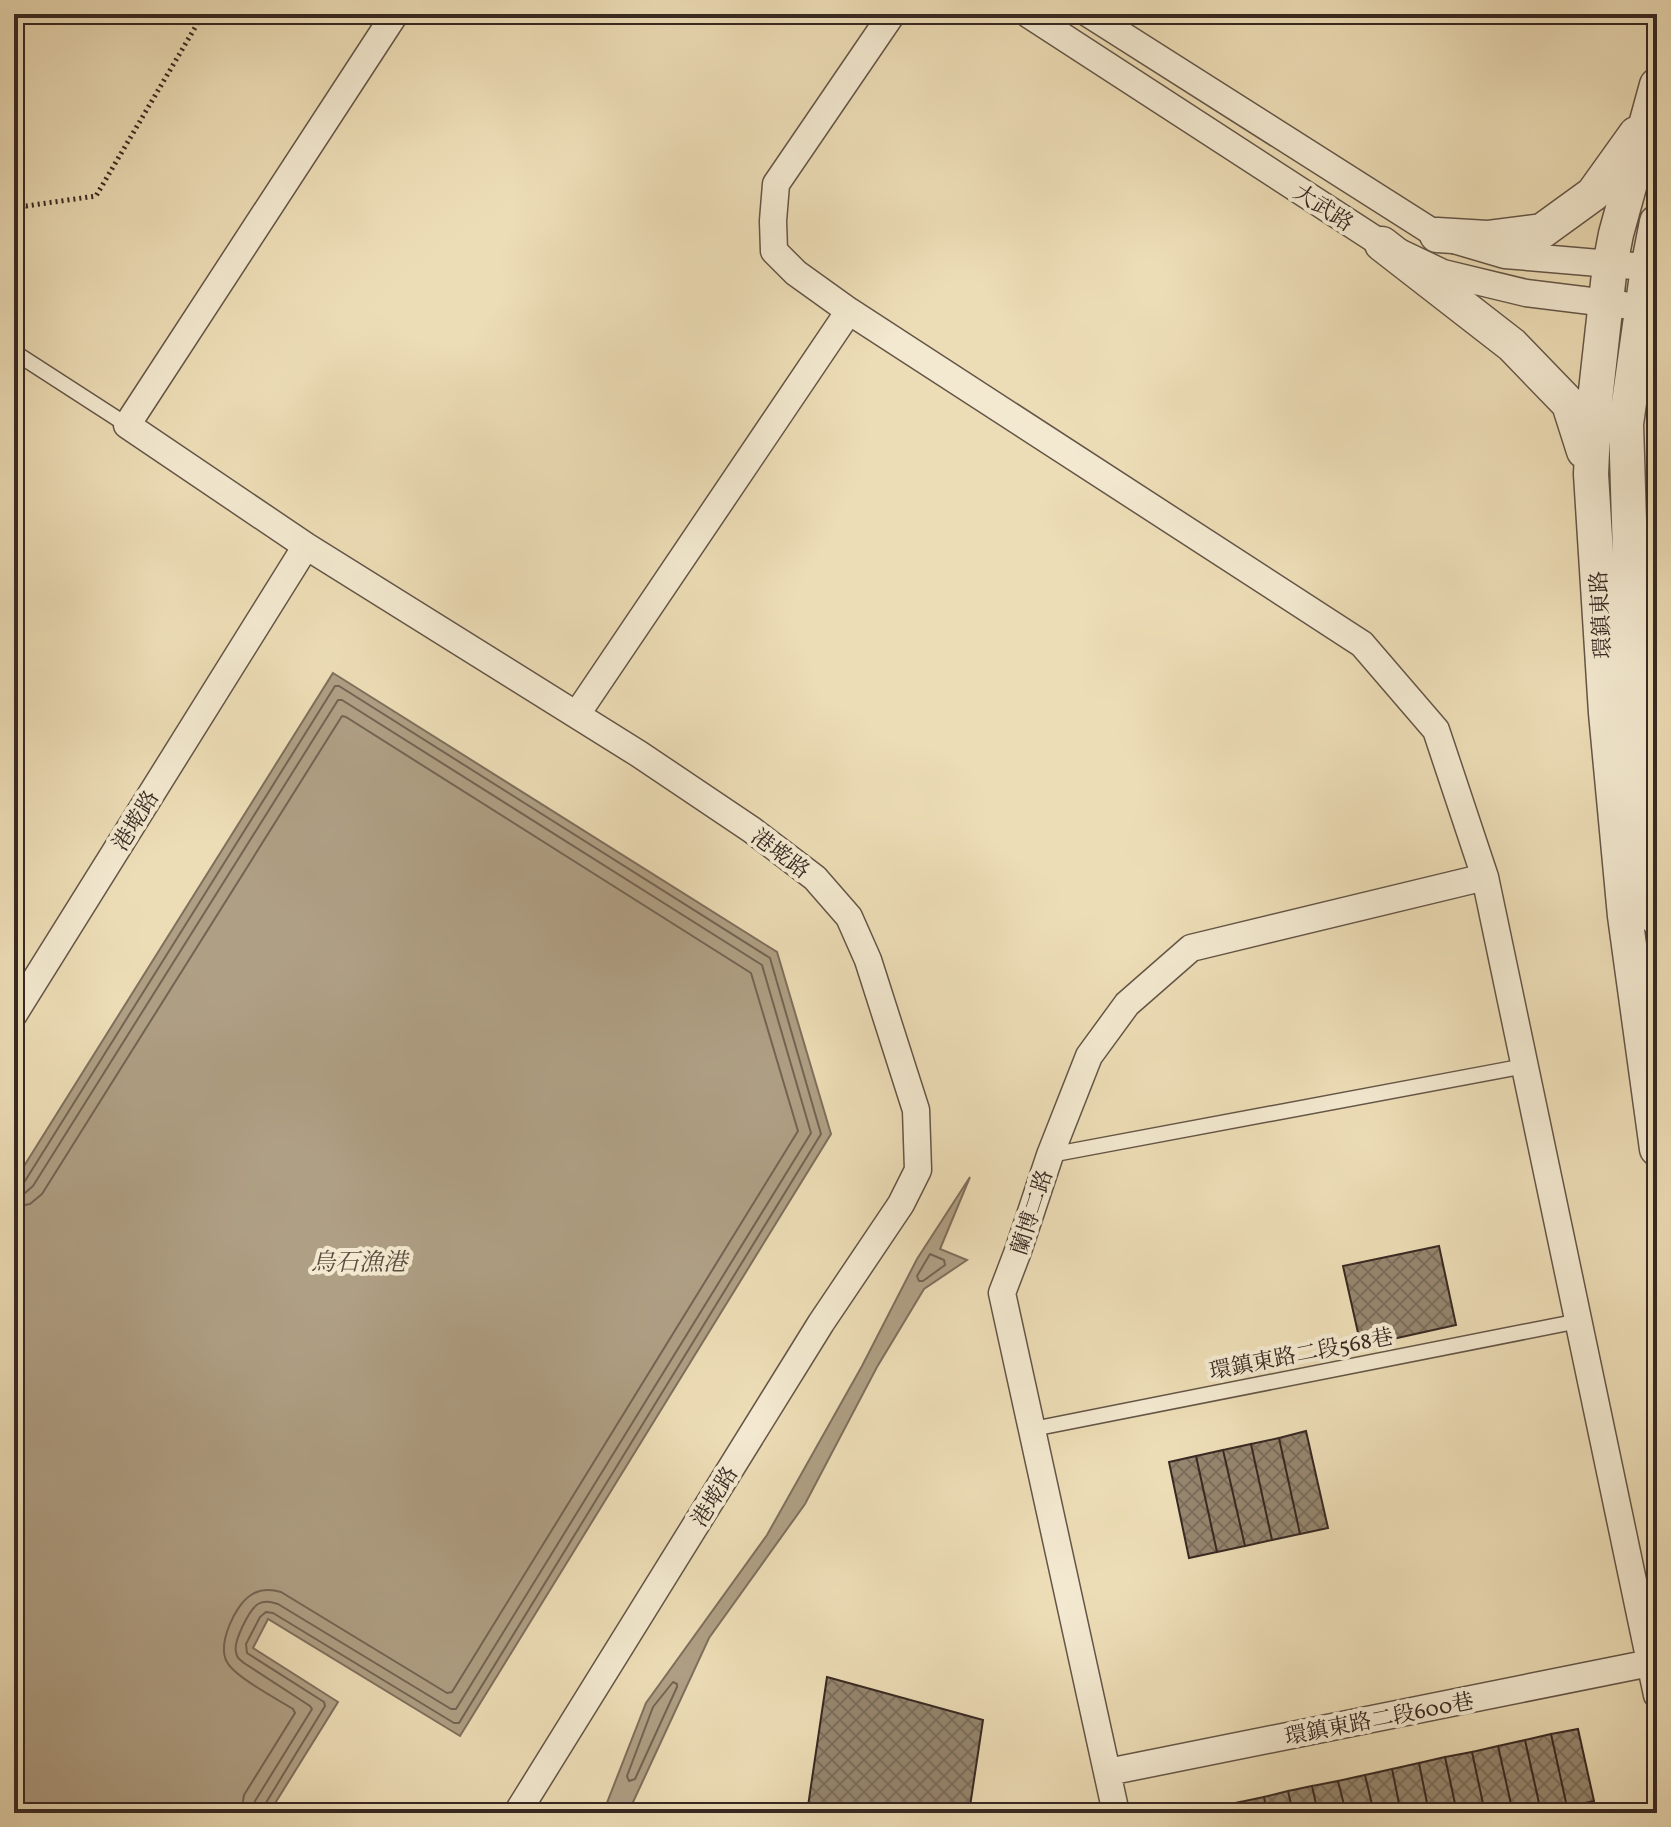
<svg xmlns="http://www.w3.org/2000/svg" width="1671" height="1827" font-family="Vollkorn,'Noto Serif TC',serif">
	<defs>
		<pattern id="building-cross-hatch" width="8" height="8" patternUnits="userSpaceOnUse" patternTransform="scale(2)"><rect width="8" height="8" fill="#96866f"/><path d="M0 0l8 8M0 8l8-8" fill="none" stroke="#7b6e5b"/></pattern>
	</defs>
	<rect width="100%" height="100%" fill="#edddb6"/>
	<filter id="stains"><feTurbulence type="fractalNoise" baseFrequency=".0025" numOctaves="4"/><feColorMatrix values="0 0 0 0 .2 0 0 0 0 .09 0 0 0 0 .02 0 0 0 .5 -.17"/></filter>
	<radialGradient id="worn" r=".72"><stop offset=".6" stop-color="#630" stop-opacity="0"/><stop offset="1" stop-color="#630" stop-opacity=".3"/></radialGradient>
	<path fill="#af9f84" stroke="#7f6f5d" stroke-width="2" d="M333,673L777,952L831,1134L460,1736L268,1619L253,1648L338,1702L269,1813H14V1182Z
		M970,1177L940,1249L967,1260L924,1289L877,1367L805,1504L709,1638L628,1813H603L646,1703L767,1535L862,1366L917,1259Z"/>
	<g fill="none" stroke-linecap="round" stroke-linejoin="round">
		<path stroke="#736453" stroke-width="2" d="M14,1185H20L25,1181L335,686H339L770,958L821,1134L459,1723H454L273,1613L266,1612L260,1617L246,1644L247,1653L324,1702L325,1706L264,1806L263,1813
			M14,1195L25,1193L33,1186L338,700H342L762,965L811,1133L456,1709H451L278,1604C271,1602 265,1600 258,1604C249,1610 233,1642 236,1652C237,1658 239,1659 244,1663L310,1706L312,1709L255,1801L253,1813
			M14,1207L30,1204L42,1194L342,716L346,717L751,973L798,1131L452,1692L447,1693L281,1592C271,1589 260,1589 251,1595C235,1605 217,1644 227,1662C235,1677 277,1699 293,1709L295,1713L244,1795L241,1813
			M930,1254L944,1260L945,1265L923,1281H919L917,1276Z
			M673,1682L677,1684V1687L635,1779L629,1781L627,1776L653,1707Z"/>
	</g>
	<path fill="url(#building-cross-hatch)" stroke="#372822" stroke-width="2" d="M1439,1246L1456,1325L1361,1346L1343,1266Z
		M1306,1431L1328,1528L1300,1534L1279,1438Z
		M1279,1438L1300,1534L1272,1540L1251,1444Z
		M1251,1444L1272,1540L1245,1546L1223,1450Z
		M1223,1450L1245,1546L1217,1552L1196,1456Z
		M1196,1456L1217,1552L1189,1558L1169,1462Z
		M827,1677L983,1720L969,1813H807Z
		M1578,1729L1594,1801L1567,1807L1551,1734Z
		M1551,1734L1567,1807L1541,1812L1525,1740Z
		M1525,1740L1541,1812L1513,1813L1498,1746Z
		M1498,1746L1513,1813H1485L1472,1752Z
		M1472,1752L1485,1813H1457L1445,1757Z
		M1445,1757L1457,1813H1429L1419,1763Z
		M1419,1763L1429,1813H1401L1392,1769Z
		M1392,1769L1401,1813H1374L1365,1775Z
		M1365,1775L1374,1813H1346L1338,1781Z
		M1338,1781L1346,1813H1318L1312,1786Z
		M1312,1786L1318,1813H1293L1288,1791Z
		M1288,1791L1293,1813H1267L1264,1797Z
		M1264,1797L1267,1813H1242L1240,1802Z
		M1240,1802L1242,1813H1217L1216,1807Z
		M1216,1807L1217,1813H1192V1812Z"/>
	<g fill="none" stroke-linecap="round" stroke-linejoin="round">
		<g stroke="#645547" stroke-width="17">
			<path id="service" d="M14,352L127,425
				M1050,1155L1525,1066
				M1033,1429L1579,1321"/>
		</g>
		<g stroke="#645547" stroke-width="29">
			<path id="minor" d="M395,14L127,425L306,546L639,754L752,830L815,878L849,917L868,960L916,1110L918,1170L901,1204L821,1323L517,1813
				M892,14L776,184L773,221L774,251L796,273L849,311L1362,644L1436,730L1485,877L1657,1695
				M1028,14L1382,244L1443,273L1526,293L1623,305
				M1089,14L1437,235L1505,255L1657,268
				M577,714L849,311
				M14,1014L306,546
				M1108,1772L1650,1663
				M1116,1813L1002,1293L1018,1251L1050,1155L1089,1056L1127,1004L1191,948L1485,877"/>
		</g>
		<g stroke="#645547" stroke-width="37">
			<path id="tertiary" d="M1657,85L1616,234L1610,265L1594,409L1591,474L1606,713L1625,916L1657,1149
				M1657,222L1648,268L1626,424L1633,650L1657,918
				M1437,235L1487,238L1542,231L1593,194L1636,134
				M1382,244L1512,345L1569,404L1584,451"/>
		</g>
		<path stroke="#372822" stroke-width="5" stroke-dasharray="2 4" stroke-linecap="butt" d="M14,204L26,206L96,196L203,14"/>
		<use href="#service" stroke="#f3e9d0" stroke-width="14"/>
		<use href="#minor" stroke="#f3e9d0" stroke-width="26"/>
		<use href="#tertiary" stroke="#f3e9d0" stroke-width="34"/>
	</g>
	<g text-anchor="middle" stroke-width="8" stroke-linejoin="round" paint-order="stroke">
		<g font-size="22" fill="#372822" stroke="#f3e9d0">
			<text transform="translate(1324 207) rotate(33)" y="8">大武路</text>
			<text transform="translate(1600 615) rotate(-93)" y="8">環鎮東路</text>
			<text transform="translate(135 820) rotate(-58)" y="8">港墘路</text>
			<text transform="translate(781 853) rotate(37)" y="8">港墘路</text>
			<text transform="translate(1031 1212) rotate(-72)" y="8">蘭博二路</text>
			<text transform="translate(1301 1353) rotate(-11)" y="8">環鎮東路二段568巷</text>
			<text transform="translate(714 1496) rotate(-58)" y="8">港墘路</text>
			<text transform="translate(1379 1718) rotate(-11)" y="8">環鎮東路二段600巷</text>
		</g>
		<g font-size="24" font-style="italic" fill="#5b4c3f" stroke="#f3e9d0">
			<text x="359" y="1270">烏石漁港</text>
		</g>
	</g>
	<rect width="1671" height="1827" fill="none" stroke="#edddb6" stroke-width="48"/>
	<rect x="16" y="16" width="1639" height="1795" fill="none" stroke="#372822" stroke-width="4"/>
	<rect x="24" y="24" width="1623" height="1779" fill="none" stroke="#372822" stroke-width="2"/>
	<rect width="100%" height="100%" filter="url(#stains)"/>
	<rect width="100%" height="100%" fill="url(#worn)"/>
</svg>
